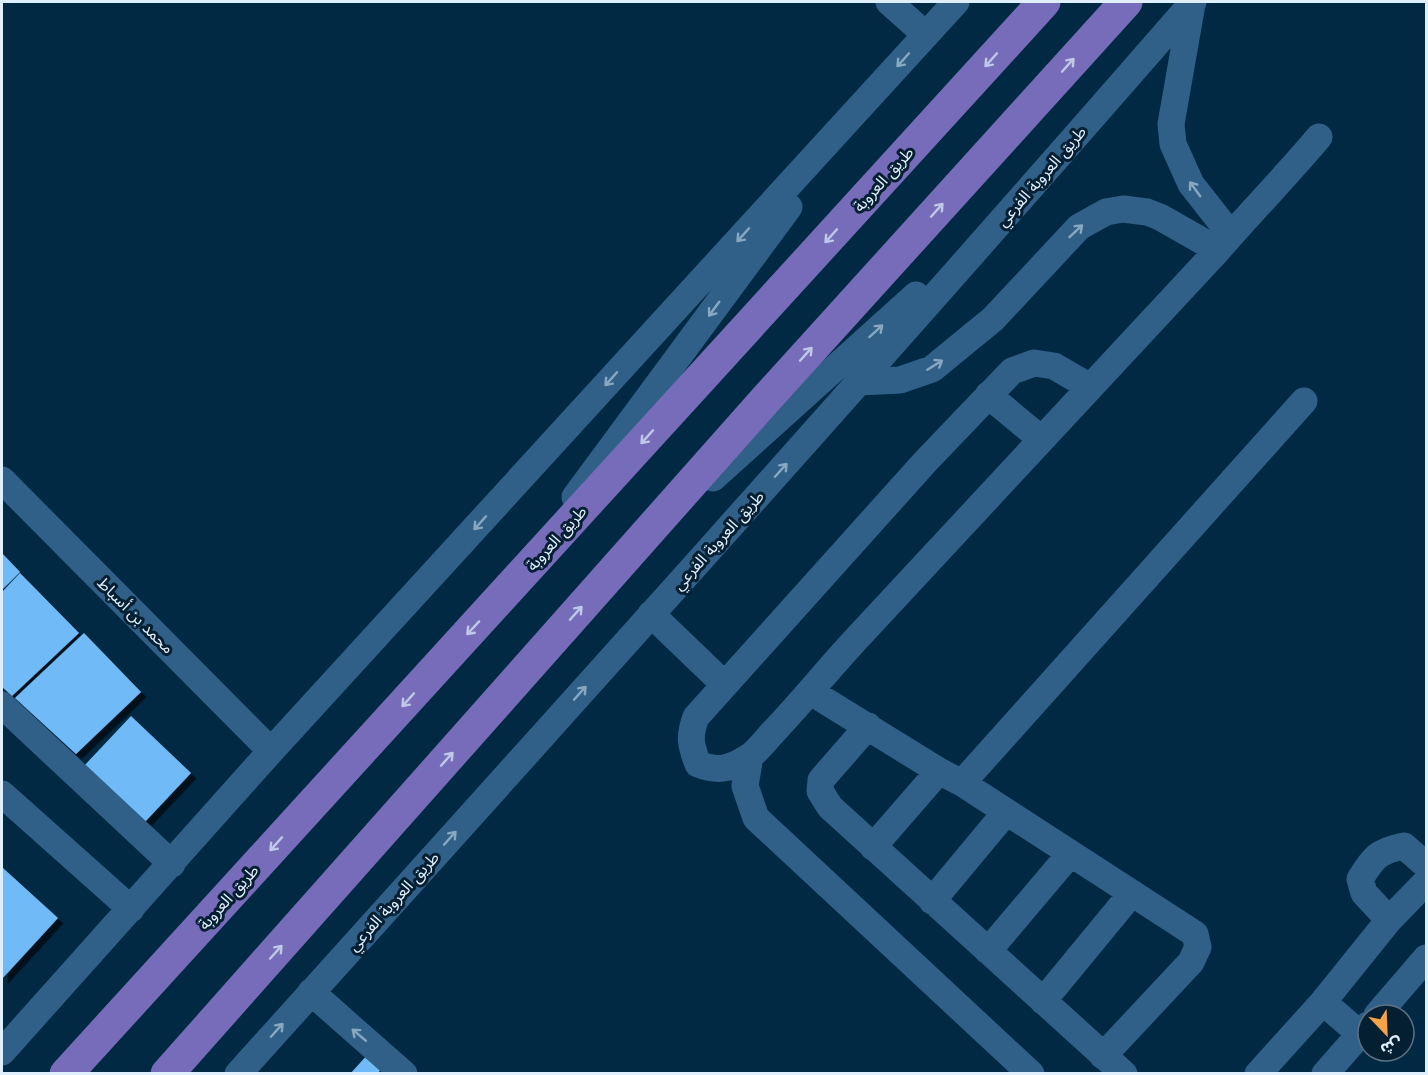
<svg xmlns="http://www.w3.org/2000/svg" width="1428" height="1075" font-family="Inter,'Noto Sans Arabic',sans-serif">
	<defs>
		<filter id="shadow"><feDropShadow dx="5.5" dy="5.5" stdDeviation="0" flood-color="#0009"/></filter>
	</defs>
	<rect width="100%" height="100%" fill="#022944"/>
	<path fill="#6fbaf7" filter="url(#shadow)" d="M2,553L20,572L2,590Z
		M20,573L79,633L12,696L2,687V592Z
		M84,633L141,692L76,754L15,698Z
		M131,716L191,773L143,824L83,767Z
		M3,868L58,918L2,979V870Z
		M369,1053L384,1066L377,1074H350Z"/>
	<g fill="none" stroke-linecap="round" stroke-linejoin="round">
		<path stroke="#306087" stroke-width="27" d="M889,2L926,35
			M1192,4L1171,124L1173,144L1191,184L1231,235
			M859,382L900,380L932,369L993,319L1079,227L1106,212L1123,209L1147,212L1160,217L1218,250
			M1090,387L1054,366L1034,363L1012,371L925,462L696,717C689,736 690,744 698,764C718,772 730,769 749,757C759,750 768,737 777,728C805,698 831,666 859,636C979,508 1098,379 1218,250C1251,212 1286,176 1319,137
			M988,395L1041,439
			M713,478L916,295
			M2,480L271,751
			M575,497L789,207
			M651,614L725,685
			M811,692L939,771L962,783L1195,934L1198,947L1191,962L1103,1056
			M2,705L172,864
			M868,726L821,780L820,791L830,807L1124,1074
			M750,756L745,786L756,818L1031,1074
			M962,783L1304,401
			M2,794L131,909
			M873,847L939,771
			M932,901L1006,812
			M1389,920L1364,893L1360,879C1373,858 1378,851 1404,846L1426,865
			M988,951L1070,854
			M311,992L404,1074
			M1043,1001L1132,893
			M1323,1002L1360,1034
			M1377,1015L1426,958
			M2,1052L271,751L956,2
			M238,1074C559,718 879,363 1193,2
			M1258,1074L1323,1002L1389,920L1426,882
			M1325,1074L1368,1025"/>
		<path stroke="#776cb9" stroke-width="33" d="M66,1074L1044,2
			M167,1074L767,398L1126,2"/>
	</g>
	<defs><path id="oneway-shaft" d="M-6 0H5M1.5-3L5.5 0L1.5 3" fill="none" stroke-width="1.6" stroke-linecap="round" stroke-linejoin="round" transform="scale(1.5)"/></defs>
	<g stroke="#88a8c2">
		<use href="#oneway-shaft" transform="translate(903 60) rotate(132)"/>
		<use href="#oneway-shaft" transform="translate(1195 189) rotate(-126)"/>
		<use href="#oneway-shaft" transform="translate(1076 231) rotate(-43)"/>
		<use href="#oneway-shaft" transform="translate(743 235) rotate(132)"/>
		<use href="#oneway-shaft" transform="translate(714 309) rotate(126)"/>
		<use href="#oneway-shaft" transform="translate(876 331) rotate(-42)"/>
		<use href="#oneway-shaft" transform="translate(935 365) rotate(-32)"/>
		<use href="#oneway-shaft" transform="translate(611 379) rotate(132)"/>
		<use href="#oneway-shaft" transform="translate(781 470) rotate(-48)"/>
		<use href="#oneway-shaft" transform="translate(480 523) rotate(132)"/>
		<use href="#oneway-shaft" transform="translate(580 693) rotate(-48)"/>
		<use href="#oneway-shaft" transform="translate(450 838) rotate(-48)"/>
		<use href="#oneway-shaft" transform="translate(277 1030) rotate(-48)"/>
		<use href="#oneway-shaft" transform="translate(359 1035) rotate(-140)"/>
	</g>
	<g stroke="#c0c8e9">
		<use href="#oneway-shaft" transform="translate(991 60) rotate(132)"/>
		<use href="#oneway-shaft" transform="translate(1068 65) rotate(-48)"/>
		<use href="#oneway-shaft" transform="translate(937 210) rotate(-48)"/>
		<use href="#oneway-shaft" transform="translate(831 236) rotate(132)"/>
		<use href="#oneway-shaft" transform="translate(806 354) rotate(-48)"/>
		<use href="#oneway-shaft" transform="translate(647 437) rotate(132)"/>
		<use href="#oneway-shaft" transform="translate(576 613) rotate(-48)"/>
		<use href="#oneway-shaft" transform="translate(473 628) rotate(133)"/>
		<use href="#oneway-shaft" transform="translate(408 700) rotate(132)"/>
		<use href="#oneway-shaft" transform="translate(447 759) rotate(-48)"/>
		<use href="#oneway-shaft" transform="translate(276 844) rotate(132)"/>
		<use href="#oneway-shaft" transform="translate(276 952) rotate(-48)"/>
	</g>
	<g text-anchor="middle" stroke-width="6" stroke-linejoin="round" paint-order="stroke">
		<g font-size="16" fill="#e0effd" stroke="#051f32">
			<text transform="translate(1041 176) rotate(-49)" y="6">طريق العروبة الفرعي</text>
			<text transform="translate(883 179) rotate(-48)" y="6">طريق العروبة</text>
			<text transform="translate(556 538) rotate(-48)" y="6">طريق العروبة</text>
			<text transform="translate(718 540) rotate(-48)" y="6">طريق العروبة الفرعي</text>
			<text transform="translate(136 615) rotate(45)" y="6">محمد بن أسباط</text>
			<text transform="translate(228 897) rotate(-48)" y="6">طريق العروبة</text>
			<text transform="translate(393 901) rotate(-48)" y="6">طريق العروبة الفرعي</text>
		</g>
	</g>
	<rect width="1428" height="1075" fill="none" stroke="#e0effd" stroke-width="6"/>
	<g transform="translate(1386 1033) rotate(157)"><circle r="28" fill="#051f32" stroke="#5d7283" stroke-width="1.5"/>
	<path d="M0-4.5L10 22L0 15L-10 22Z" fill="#f6a247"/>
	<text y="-9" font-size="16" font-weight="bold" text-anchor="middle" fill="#e0effd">ش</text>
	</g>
</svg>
